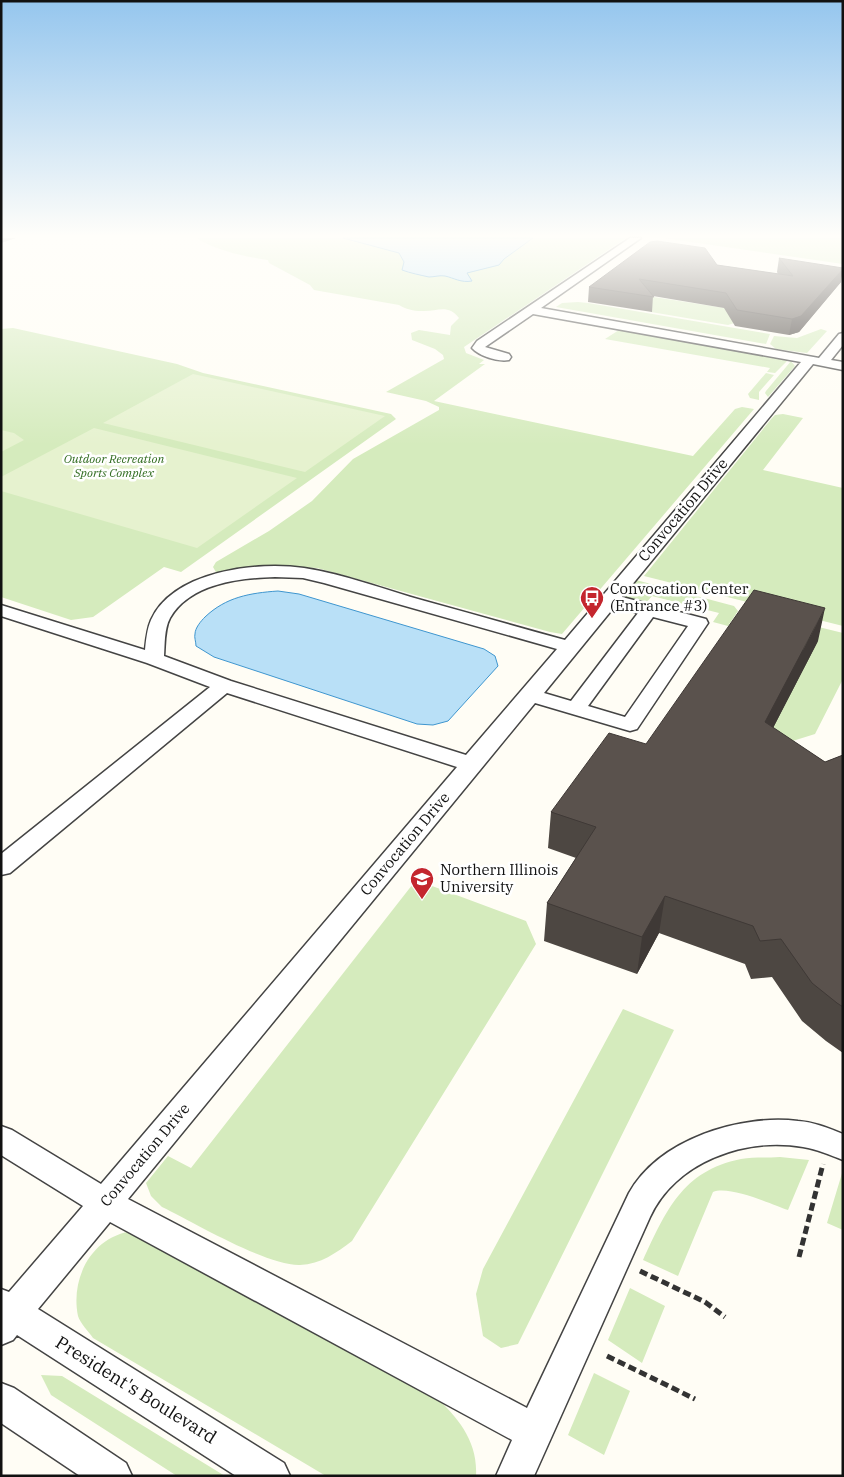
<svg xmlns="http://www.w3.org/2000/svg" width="844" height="1477" font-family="'IBM Plex Serif',serif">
	<rect width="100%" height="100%" fill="#fffdf5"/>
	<path fill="#d5ebbd" d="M196,238H626L464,347L466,353L484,360L479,364H485L434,401L693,456L735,409L742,407L754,409L562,634L550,632L317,568L265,565L217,574L213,567L216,562L269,531L312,501L353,459L439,410V407L426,401L386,392L444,359L443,355L435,349L412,340L411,333L419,330L450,335L451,326L459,318C448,303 436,312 422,311C413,311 406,309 399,305L314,290L310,285L269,263L268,260C242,256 218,251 196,238Z
		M663,238H843V264Z
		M641,295L763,314L728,325L651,312Z
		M578,302L588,303L770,334L766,344L556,307L562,303Z
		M13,328L177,364L203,373L391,414L396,419L181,572L164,567L93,617L71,620L1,597V329Z
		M821,329L827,331L807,353L776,349L770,344L774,336L797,338Z
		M619,330L788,360L775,373L767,372L770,368L605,339Z
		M791,361L795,366L768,397L765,393L766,391Z
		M766,373L774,375L759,392V400L750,398L748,394Z
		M783,414L803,418L763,470L843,488V626L644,576L772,418L775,415Z
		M636,580L734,606L738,611L728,626L713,622L719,613L652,596L646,603L625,598V594Z
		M750,610L843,633V679L815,734L783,744L769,735Z
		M416,880L526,921L536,944L352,1241C336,1253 321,1264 300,1265C267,1266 195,1223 162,1207L151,1196L146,1183L168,1156L191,1168Z
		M623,1009L674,1030L518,1344L501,1348L483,1336L476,1294L483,1269Z
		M780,1157L809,1160L788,1210C771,1204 729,1185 713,1192L678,1276L643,1260C666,1211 682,1171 741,1159C753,1157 767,1158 780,1157Z
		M843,1170V1230L827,1223Z
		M134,1231L435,1396C458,1418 478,1441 476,1476H326L93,1338C89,1332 80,1323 78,1316C70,1277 93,1235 134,1231Z
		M630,1288L665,1306L642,1363L608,1340Z
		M594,1373L630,1391L604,1455L568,1435Z
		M41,1375L62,1376L225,1476H177L51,1395Z"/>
	<path fill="#e6f2cf" d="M193,374L385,416L305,472L103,423Z
		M94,428L297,478L197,548L1,491V477Z
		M1,430L14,433L24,440L1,452Z"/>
	<path fill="#b9e0f7" stroke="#3f96cf" d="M343,238H533L504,259L499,265L467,273L472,281C461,283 454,278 445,276C440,275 434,277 429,277C420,275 410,273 402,270L404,262L399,253Z
		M278,591L299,594L484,649L495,656L498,666L448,721L433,725L417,724L214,657L196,646C196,642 194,637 195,634C195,628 201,621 205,617C226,597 250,593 278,591Z"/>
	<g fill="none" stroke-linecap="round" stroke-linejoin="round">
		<g stroke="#444" stroke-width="3">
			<path id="minor" d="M630,238H641L541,308L819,358L839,334L843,333V345L831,360L843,362V370L813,364L622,597L706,619L708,623L637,729L630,731L623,729L535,703L128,1199L527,1408L629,1193C659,1139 740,1114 798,1121C814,1122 828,1128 843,1134V1160C830,1155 817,1149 803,1147C744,1137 676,1162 650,1217L534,1476H496L512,1440L110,1222L38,1309L284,1463L290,1476H236L17,1335L13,1340L1,1345V1289L9,1292L83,1206L1,1155V1126L12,1130L101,1184L457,767L227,693L10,873L1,875V854L210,687L147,663L1,616V605L145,650C146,640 147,629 151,620C173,571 257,561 304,568C345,574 385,590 425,601C472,614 518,627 565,640L801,362L533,314L485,347L509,354L511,357L509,360C498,362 479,356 472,348L477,341ZM275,577L303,578L324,583L557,649L466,755L231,681L164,656C165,644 164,629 170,618C190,583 240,578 275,577ZM615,606L638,613L571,701L544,693ZM653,617L688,626L625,717L588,706Z
				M1,1383L14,1388L126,1463L132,1476H80L1,1423Z"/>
		</g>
		<path stroke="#333" stroke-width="5" stroke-dasharray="8 4" stroke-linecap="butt" d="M799,1257L823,1164
			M640,1271L705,1302L725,1317
			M607,1356L695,1399"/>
		<use href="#minor" fill="#fff" fill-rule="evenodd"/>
	</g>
	<path fill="#4d4742" d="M779,258L841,282L799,332L789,335L735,326L724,308L653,296L652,312L588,302L589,287L717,265L778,274L777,272Z
		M818,641L773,728L825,762L843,755V1053L826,1041L802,1021L772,977L751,979L745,964L659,933L637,974L544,941L547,903L576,858L548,848L551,812L646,744Z"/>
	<path fill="#3f3936" d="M1,238H16L1,243Z
		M843,269L841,282L799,332L789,335L792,319Z
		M825,608L818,641L758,757L765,722Z
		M665,896L659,933L637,974L642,937Z"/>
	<path fill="#5a524d" stroke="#3f3936" d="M657,241L705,248L717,265L793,276L779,258L843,268V269L801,316L792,319L737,310L726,293L639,279L654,297L589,287L650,242Z
		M754,590L825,608L765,722L825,762L843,755V1007L837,1003L812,983L781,939L760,941L753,926L665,896L642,937L547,903L596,827L551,812L609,733L646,744Z"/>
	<linearGradient id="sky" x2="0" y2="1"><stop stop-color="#95c6ee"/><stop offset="0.53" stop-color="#fffefa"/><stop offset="1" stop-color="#fffefa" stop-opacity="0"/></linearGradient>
	<rect width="844" height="445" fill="url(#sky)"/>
	<defs>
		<g id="bus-pin" transform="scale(1.25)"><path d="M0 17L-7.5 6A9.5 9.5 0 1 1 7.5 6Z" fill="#c4262e" stroke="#fff"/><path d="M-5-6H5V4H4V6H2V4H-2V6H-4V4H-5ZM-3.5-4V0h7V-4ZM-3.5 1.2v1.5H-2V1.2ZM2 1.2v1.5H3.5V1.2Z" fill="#fff"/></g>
		<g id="university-pin" transform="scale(1.25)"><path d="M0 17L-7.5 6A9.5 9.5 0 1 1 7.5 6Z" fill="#c4262e" stroke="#fff"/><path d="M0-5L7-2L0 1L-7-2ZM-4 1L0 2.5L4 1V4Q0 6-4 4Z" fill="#fff"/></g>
	</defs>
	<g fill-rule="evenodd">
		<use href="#bus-pin" x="592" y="598"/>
		<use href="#university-pin" x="422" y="879"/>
	</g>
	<g text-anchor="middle" stroke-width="5" stroke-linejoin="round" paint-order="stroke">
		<g font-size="12" font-style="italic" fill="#2f6b1f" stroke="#fff">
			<text x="114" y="463">Outdoor Recreation<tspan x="114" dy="14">Sports Complex</tspan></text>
		</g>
		<g font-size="15" fill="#111" stroke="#fff">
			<text transform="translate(683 510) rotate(-50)" y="5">Convocation Drive</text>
			<text transform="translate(405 844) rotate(-50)" y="5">Convocation Drive</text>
			<text transform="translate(145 1155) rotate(-50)" y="5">Convocation Drive</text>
		</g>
		<g font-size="15" fill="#111" stroke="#fff" text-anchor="start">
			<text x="610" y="594">Convocation Center<tspan x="610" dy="17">(Entrance #3)</tspan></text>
			<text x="440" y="875">Northern Illinois<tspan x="440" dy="17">University</tspan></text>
		</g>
		<g font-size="18" fill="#111" stroke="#fff">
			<text transform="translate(136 1390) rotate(32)" y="6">President's Boulevard</text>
		</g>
	</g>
	<rect width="844" height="1477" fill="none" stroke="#111111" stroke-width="5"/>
</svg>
